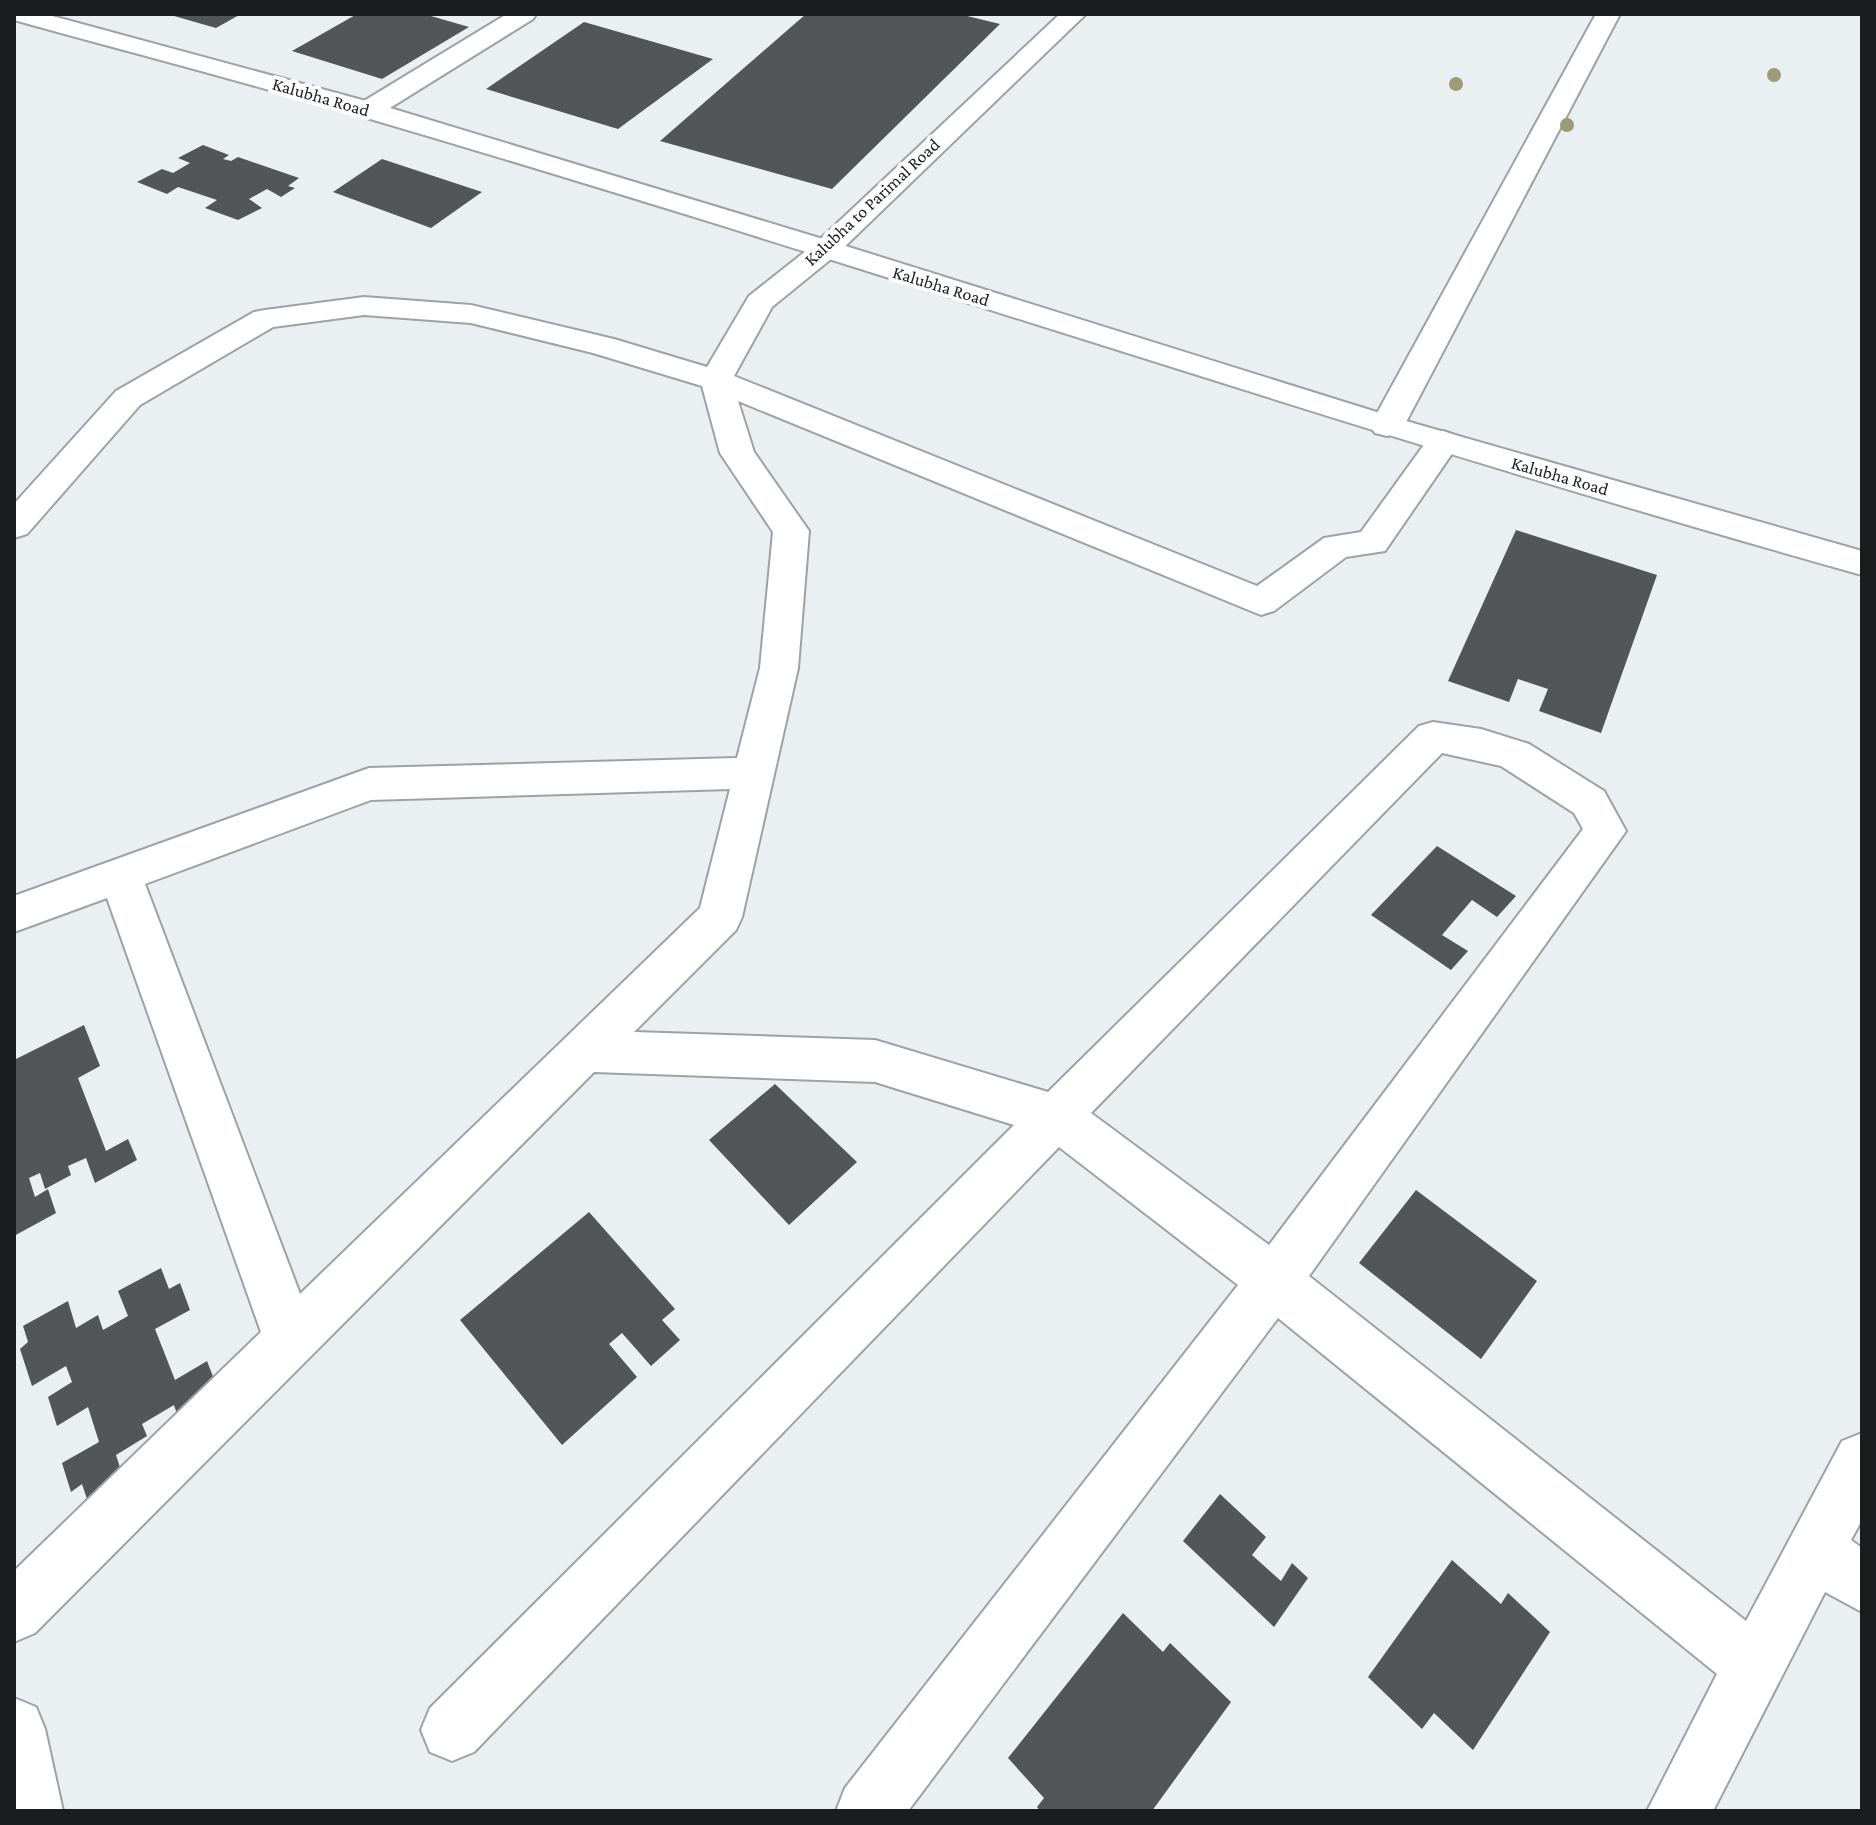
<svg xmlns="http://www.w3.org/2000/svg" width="1876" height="1825" font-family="'Crimson Pro',serif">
	<rect width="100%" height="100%" fill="#eaeff2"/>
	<path fill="#535659" d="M167,14H241L216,28Z
		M357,14H424L469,27L382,79L292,51Z
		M806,14H959L1000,24L832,189L660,141Z
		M584,22L713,59L618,129L486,89Z
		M203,145L229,155L223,159L231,161L238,157L299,178L288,186L295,188L281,197L267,189L249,199L262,208L238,220L205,208L217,200L178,187L167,194L137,182L162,169L173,173L190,163L178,158Z
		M382,159L482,192L431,228L333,192Z
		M1516,530L1657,575L1601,733L1539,711L1548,689L1518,679L1509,702L1448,681Z
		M1437,846L1516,896L1497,917L1472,900L1442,935L1468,951L1451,970L1371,915Z
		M84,1025L100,1066L78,1078L106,1151L128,1139L137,1160L95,1183L86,1158L68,1166L71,1175L45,1189L40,1173L29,1178L35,1197L48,1189L56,1213L14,1236V1060Z
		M775,1084L857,1162L789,1225L709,1140Z
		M1416,1190L1537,1281L1481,1359L1359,1263Z
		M589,1212L675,1309L662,1320L680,1340L651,1366L622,1333L609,1344L637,1377L562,1445L460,1320Z
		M161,1268L169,1289L180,1283L190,1310L155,1329L175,1380L207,1361L221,1397L185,1439L174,1405L142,1424L147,1436L116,1455L126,1486L90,1508L82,1484L71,1492L62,1463L99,1442L88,1407L57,1426L48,1397L72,1382L66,1366L32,1386L20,1349L28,1342L23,1326L68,1301L76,1328L98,1315L103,1330L128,1316L118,1291Z
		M1220,1494L1266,1537L1252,1555L1281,1581L1292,1563L1308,1578L1274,1627L1183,1541Z
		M1452,1560L1501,1604L1508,1593L1550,1632L1473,1750L1434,1713L1422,1729L1368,1677Z
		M1123,1613L1163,1652L1170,1643L1231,1702L1152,1811H1040L1037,1807L1044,1798L1008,1758Z"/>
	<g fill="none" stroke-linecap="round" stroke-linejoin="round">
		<g stroke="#9ea2a5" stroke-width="4">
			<path id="street" d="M507,14H536L533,19L377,116H359L355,110L359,104Z
				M1060,14H1086L836,255L772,307L734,376L1257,586L1324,538L1361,532L1431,435L1443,431L1455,435L1460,442L1385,551L1346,557L1274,611L1261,615L738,401L754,452L809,531L798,668L742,917L736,930L634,1032L875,1040L1048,1092L1419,726L1433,722L1481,729L1529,744L1604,791L1626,831L1309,1276L1746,1621L1842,1441L1862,1433V1520L1851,1540L1862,1548V1612L1825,1592L1713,1811H1647L1717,1674L1278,1318L908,1811H836L845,1788L1238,1285L1059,1147L474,1752L452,1761L430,1752L421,1730L430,1708L1014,1125L875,1082L594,1072L35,1633L14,1642V1571L261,1332L107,898L14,932V896L369,768L737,758L760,668L773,532L720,453L702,386L593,353L471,323L364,315L273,327L140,405L27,534L14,538V504L116,391L254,312L265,310L364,297L471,305L614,339L707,367L749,296L816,243ZM1442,753L1501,766L1574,813L1583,829L1269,1245L1091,1113ZM730,789L700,908L300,1294L145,884L371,800Z
				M1596,14H1620L1404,426L1399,433L1387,436L1375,433L1370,426Z
				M14,1698L36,1707L45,1729L63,1811H14Z"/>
		</g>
		<g stroke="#9ea2a5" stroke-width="4">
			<path id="secondary" d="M14,14H45L377,104L836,243L1399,419L1862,551V575C1358,434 862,263 360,116C245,82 129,52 14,20Z"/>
		</g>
		<use href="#street" fill="#fff" fill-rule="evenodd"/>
		<use href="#secondary" fill="#fff" fill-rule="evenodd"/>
	</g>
	<g fill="#9d9a77">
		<circle cx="1774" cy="75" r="7"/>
		<circle cx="1456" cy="84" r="7"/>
		<circle cx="1567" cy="125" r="7"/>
	</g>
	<g text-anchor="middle" stroke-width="8" stroke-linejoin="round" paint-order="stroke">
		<g font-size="18" fill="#1a1c1d" stroke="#fff">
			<text transform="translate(321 97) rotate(16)" y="6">Kalubha Road</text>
			<text transform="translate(872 202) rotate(-43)" y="6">Kalubha to Parimal Road</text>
			<text transform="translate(941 286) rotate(17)" y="6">Kalubha Road</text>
			<text transform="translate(1560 476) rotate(16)" y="6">Kalubha Road</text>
		</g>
	</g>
	<rect width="1876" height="1825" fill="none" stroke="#1a1c1d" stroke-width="32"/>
</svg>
